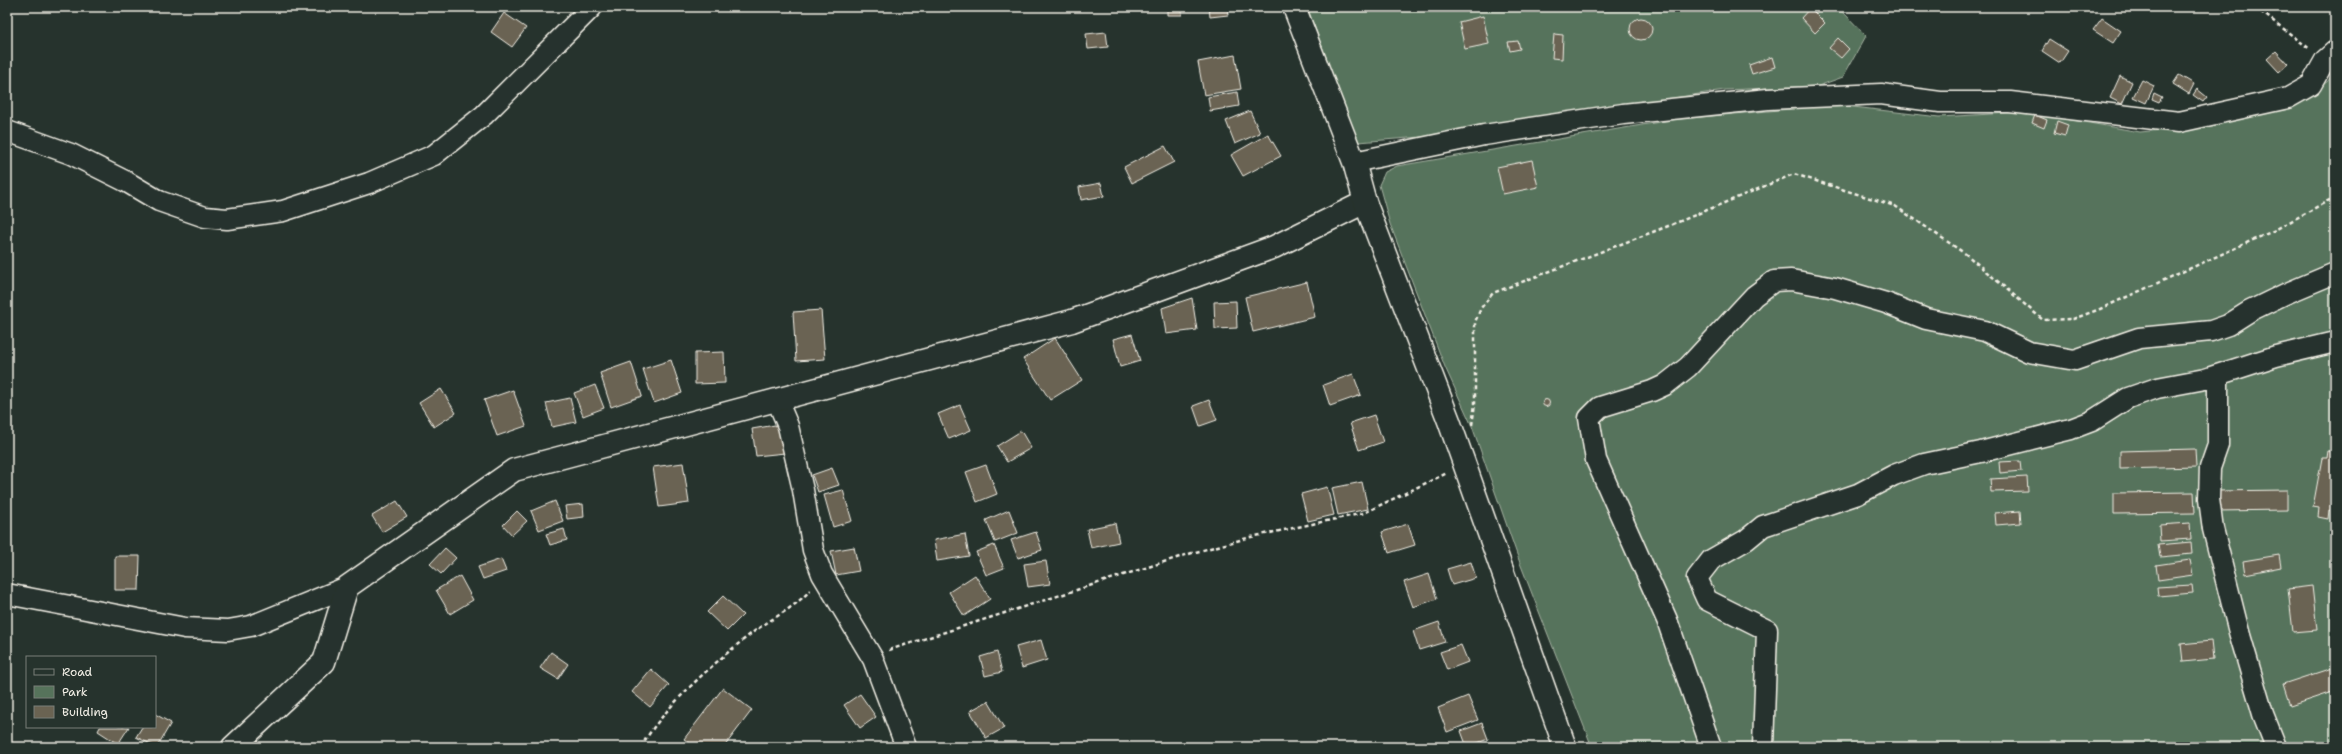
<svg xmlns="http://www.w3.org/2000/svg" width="2342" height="754" font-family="'Shantell Sans',sans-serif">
	<rect width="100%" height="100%" fill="#26332d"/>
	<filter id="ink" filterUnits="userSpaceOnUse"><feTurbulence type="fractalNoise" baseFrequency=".025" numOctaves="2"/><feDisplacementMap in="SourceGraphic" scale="8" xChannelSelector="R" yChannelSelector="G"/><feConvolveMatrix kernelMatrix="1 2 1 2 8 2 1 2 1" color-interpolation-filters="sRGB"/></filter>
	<g filter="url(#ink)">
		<path fill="#56735b" stroke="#a5b2a2" d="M1307,7H1830L1844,13L1866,36L1843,77L1818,86L1724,90L1434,136L1358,142Z
			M2335,71V747H1592L1520,563L1472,426L1445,367L1390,224L1379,185L1385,172L1397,166L1678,119L1836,105L1939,117L2027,112L2140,132L2206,126L2292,108L2328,81Z"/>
		<path fill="#6a6352" stroke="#f4f1e8" d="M1167,7H1182V15H1167Z
			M1209,7H1227L1228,15L1210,17Z
			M1810,8L1825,23L1815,33L1801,18Z
			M504,13L526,28L512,47L491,32Z
			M1483,16L1489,44L1465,49L1459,22Z
			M2102,18L2121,31L2113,43L2093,30Z
			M1630 29a11 11 0 1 1 22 0a11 11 0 1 1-22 0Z
			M1106,32L1108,47L1088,49L1086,34Z
			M1554,34L1563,35L1562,59L1552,58Z
			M1838,38L1849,49L1841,58L1829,48Z
			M2049,39L2068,51L2060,63L2042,51Z
			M1518,41L1520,49L1510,51L1508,42Z
			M2276,51L2288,64L2279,72L2267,59Z
			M1235,55L1241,89L1204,95L1198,62Z
			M1772,57L1775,67L1752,74L1749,65Z
			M2179,75L2194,84L2189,94L2173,84Z
			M2120,76L2132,82L2122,104L2110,98Z
			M2142,80L2154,86L2146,103L2133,97Z
			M2197,89L2207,97L2203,102L2193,95Z
			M1237,92L1239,106L1210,111L1208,97Z
			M2154,93L2162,97L2159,102L2152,99Z
			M1250,111L1260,133L1235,144L1226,121Z
			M2035,115L2047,120L2044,128L2032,123Z
			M2057,121L2068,125L2065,136L2054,133Z
			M1268,134L1281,156L1243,176L1231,155Z
			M1165,146L1174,162L1132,183L1124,167Z
			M1532,160L1538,187L1503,194L1497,167Z
			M1101,183L1104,196L1081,200L1079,187Z
			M1307,282L1315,317L1253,332L1245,297Z
			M1192,298L1197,330L1166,334L1162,308Z
			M1236,301L1237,328L1215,329L1214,302Z
			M821,310L825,359L796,361L793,312Z
			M1132,334L1140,361L1120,367L1113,339Z
			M1055,338L1082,380L1050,400L1023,359Z
			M724,352L725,383L695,384V353Z
			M671,360L682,393L654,403L643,369Z
			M631,362L642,396L611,407L600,373Z
			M1353,374L1361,395L1330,406L1323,385Z
			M595,385L604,408L583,416L574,393Z
			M441,389L456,413L434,427L419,403Z
			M513,390L526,426L497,436L484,400Z
			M570,398L576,422L552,427L546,403Z
			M1542.5 403a3.5 3.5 0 1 1 7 0a3.5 3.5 0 1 1-7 0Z
			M1209,400L1217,420L1200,426L1193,406Z
			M960,405L971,430L949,439L938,414Z
			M1374,415L1383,442L1359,450L1350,423Z
			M781,424L785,453L756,456L752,429Z
			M1021,431L1031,448L1007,462L997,446Z
			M2195,449L2196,467L2120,469V451Z
			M2328,451L2335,452V507L2334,512L2329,510L2328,519L2318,517L2319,508L2313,507L2322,458H2327Z
			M2020,461L2021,471L2000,473L1999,462Z
			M683,463L689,503L659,507L653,467Z
			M986,465L997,494L977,502L966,472Z
			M832,468L839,485L818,492L812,475Z
			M2027,477L2028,491L1991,492L1990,479Z
			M1362,482L1368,509L1338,515L1332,488Z
			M1327,487L1334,515L1308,521L1301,494Z
			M843,490L852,521L833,527L824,495Z
			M2287,490V510L2216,511L2215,491Z
			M2194,492L2195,513L2114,514V493Z
			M397,501L407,517L382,532L372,516Z
			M555,501L563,521L539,530L531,511Z
			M583,504L584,517L567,519L565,506Z
			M1009,510L1018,533L995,542L986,520Z
			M517,511L527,521L512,535L503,525Z
			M2020,511L2021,523L1996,525L1995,513Z
			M1115,523L1119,542L1091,548L1087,529Z
			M2190,523L2191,539L2160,541L2159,525Z
			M1408,524L1415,545L1389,553L1382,532Z
			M564,529L567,540L550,545L546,534Z
			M1036,532L1042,550L1018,558L1011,540Z
			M965,534L969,556L937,561L934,540Z
			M2191,542L2192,554L2160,557L2158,545Z
			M994,545L1004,568L986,575L976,552Z
			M854,547L859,571L836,575L831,551Z
			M445,548L456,558L441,574L430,564Z
			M2279,555L2281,567L2245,574L2243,561Z
			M115,556H140L139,590H115Z
			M501,559L506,571L483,579L478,567Z
			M2190,560L2193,575L2158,580L2156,565Z
			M1046,561L1050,584L1028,587L1024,564Z
			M1471,562L1476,578L1452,585L1447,569Z
			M1429,574L1437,599L1413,607L1404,582Z
			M975,575L990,599L964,616L949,592Z
			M460,576L473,600L450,614L436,590Z
			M2192,585L2193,593L2158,596L2157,587Z
			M2312,586L2317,630L2293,632L2288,589Z
			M723,596L743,615L727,631L707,612Z
			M1439,622L1445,642L1419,650L1413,631Z
			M1041,640L1047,660L1022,668L1016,647Z
			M2211,641L2213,659L2183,662L2181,644Z
			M1461,645L1468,662L1447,670L1440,652Z
			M551,652L568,664L558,679L540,668Z
			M997,652L1002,672L985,676L980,657Z
			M2335,667V691L2290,706L2283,684Z
			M651,669L669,685L650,707L632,692Z
			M723,688L752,710L724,747H695L684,739Z
			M860,694L876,717L860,728L844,705Z
			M1468,696L1478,720L1447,732L1438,708Z
			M988,701L1004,728L986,738L970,711Z
			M155,714L171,723L157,747L136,737L142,727H155Z
			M1482,723L1488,739L1467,747L1461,731Z
			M100,727H129L118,744L98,731Z"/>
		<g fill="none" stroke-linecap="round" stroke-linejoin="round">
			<g stroke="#f4f1e8" stroke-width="23">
				<path id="minor" d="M7,131L71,154L127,182L159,201L205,217L227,219L283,211L369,183L434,155L484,115L592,7
					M1354,162L1484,135L1623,114L1768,99L1881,94L1940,102H2010L2179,122L2288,98L2311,85L2325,60L2335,51
					M2218,375V445L2210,468L2209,499L2213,529L2239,632L2263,714L2276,747
					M777,400L788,426L803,490L813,550L822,574L873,659L906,747
					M7,594L185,628L228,630L251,626L347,587
					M1711,747L1667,620L1596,460L1589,418L1600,407L1652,391L1665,385L1688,367L1754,296L1774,281L1791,280L1835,288L1886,303L1926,319L1985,331L2029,352L2075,360L2139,338L2211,331L2228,325L2250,311L2285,294L2335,273
					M1763,747L1767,630L1707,600L1697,578L1711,560L1746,540L1763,526L1858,494L1894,475L1924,464L1981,452L2071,429L2092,421L2128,398L2157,388L2205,379L2276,356L2335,342"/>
			</g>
			<g stroke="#f4f1e8" stroke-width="25">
				<path id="tertiary" d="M233,747L324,662L347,587L514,470L1072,321L1274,247L1365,202"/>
			</g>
			<g stroke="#f4f1e8" stroke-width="25">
				<path id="primary" d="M1294,7L1354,162L1365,202L1449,421L1565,747"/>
			</g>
			<path stroke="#f4f1e8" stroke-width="2.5" stroke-dasharray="4 3" stroke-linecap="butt" d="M2255,7L2310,49
				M1472,425L1475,404V322L1481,308L1493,293L1671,225L1794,174L1895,206L1967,255L2043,320L2073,319L2100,309L2273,231L2335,197
				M889,650L1192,553L1251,537L1364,513L1447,473
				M641,747C663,707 719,658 756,630C773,618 797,606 810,590"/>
			<use href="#minor" stroke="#26332d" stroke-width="20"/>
			<use href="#tertiary" stroke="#26332d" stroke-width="22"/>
			<use href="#primary" stroke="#26332d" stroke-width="22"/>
		</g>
	</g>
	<rect width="2342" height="754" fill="none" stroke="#26332d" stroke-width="24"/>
	<rect x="12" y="12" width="2318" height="730" fill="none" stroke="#f4f1e8" stroke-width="1.5" filter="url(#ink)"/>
	<rect x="26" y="656" width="130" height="72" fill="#26332d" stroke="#787f78"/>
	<rect x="34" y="669" width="20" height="6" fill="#26332d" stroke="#787f78"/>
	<text x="62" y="676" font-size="12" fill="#f4f1e8">Road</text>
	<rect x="34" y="686" width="20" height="12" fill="#56735b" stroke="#787f78"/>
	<text x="62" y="696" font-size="12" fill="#f4f1e8">Park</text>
	<rect x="34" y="706" width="20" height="12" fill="#6a6352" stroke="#787f78"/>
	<text x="62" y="716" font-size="12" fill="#f4f1e8">Building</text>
</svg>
